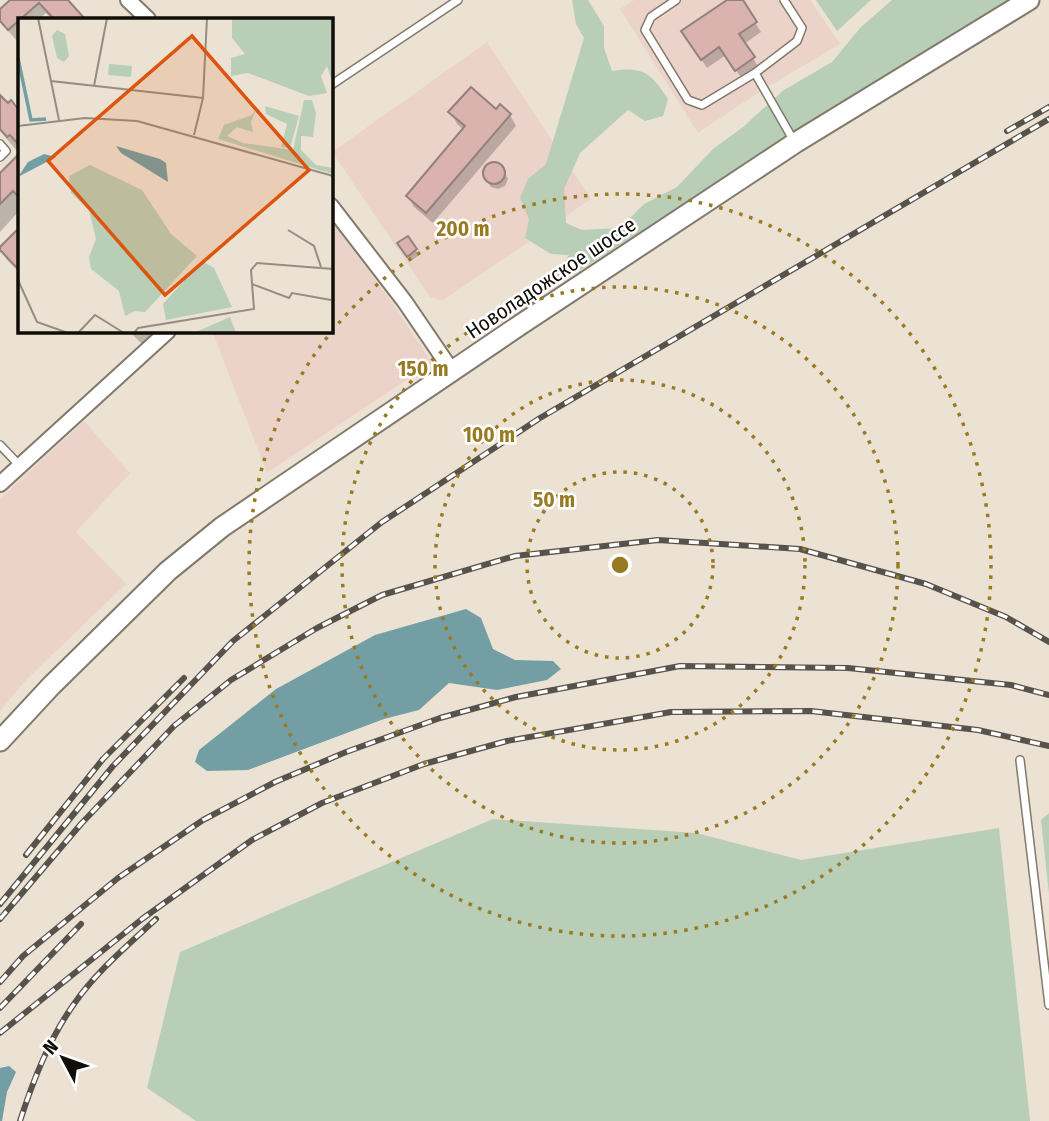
<svg xmlns="http://www.w3.org/2000/svg" width="1049" height="1121" font-family="'Fira Sans Condensed',sans-serif">
	<rect width="100%" height="100%" fill="#ebe2d3"/>
	<path fill="#ecd3ca" d="M634,0H810L840,44L764,89L698,133L620,9Z
		M487,42L591,199L442,301L430,297L332,152Z
		M331,220L389,298L432,363L267,473L212,331H331Z
		M84,421L130,473L76,532L126,584L27,679L0,711V499Z"/>
	<path fill="#b8ceb7" d="M572,0H588L604,26V48L612,71C643,66 651,73 668,99L663,116L645,121L628,110L580,153L564,189L566,223L582,230L620,228L644,204L677,187L713,149L743,127L784,90L832,62L861,27L892,0H1011L786,139L560,283L554,277L569,255L551,254L525,238L529,219L520,198L528,179L546,164L584,38L576,24Z
		M816,0H871L837,31Z
		M1049,813V894L1041,820Z
		M493,819L696,833L801,860L999,828L1030,1121H196L147,1088L180,952Z"/>
	<path fill="#739ea3" d="M466,609L481,618L493,649L515,660L553,661L561,669L547,680L497,690L449,683L419,710L384,719L248,770L207,771L195,762L199,750L276,689L375,635Z
		M9,1066L16,1072L7,1092L2,1121H0V1068Z"/>
	<path fill="#0003" d="M13,0H65L83,19H52L46,13L39,19H19V37L16,40L0,21V11Z
		M730,0H741L761,32L744,44L759,68L742,79L726,55L707,68L689,41Z
		M0,95L7,106L11,103L19,112V133L15,138L17,140L19,138L18,152L0,131Z
		M497,111L510,115L516,126L433,223L414,207L408,196L464,130L457,124L451,113Z
		M19,156V211L0,232V175Z
		M494,163L501,166L508,179L505,186L498,189L491,187L484,174L487,167Z
		M19,230V272L7,260L0,249Z
		M407,238L419,255L411,261L402,249Z
		M129,331H166L147,349Z"/>
	<path fill="#dab2ae" stroke="#93817f" stroke-width="2" d="M10,0H68L85,19H54L39,3L8,30L0,21V9Z
		M727,0H743L757,22L739,34L755,57L735,71L719,47L701,60L681,31Z
		M471,87L496,109L500,104L511,114L426,213L406,196L465,126L448,112Z
		M0,95L8,103L11,100L19,110V145L10,135L7,137L0,129Z
		M19,154V197L13,191L0,204V173Z
		M483 173a11 11 0 1 1 22 0a11 11 0 1 1-22 0Z
		M19,228V270L0,250V247Z
		M408,236L417,249L407,257L397,243Z"/>
	<g fill="none" stroke-linecap="round" stroke-linejoin="round">
		<g stroke="#81796b" stroke-width="10">
			<path id="service" d="M676,0L651,17L645,30L688,100L702,105L755,73L797,41L802,28L784,0
				M755,73L795,143
				M331,85L458,0
				M0,144L6,151L0,157
				M0,445L20,466
				M1020,760L1049,1005"/>
		</g>
		<g stroke="#81796b" stroke-width="18">
			<path id="minor" d="M128,0L148,19
				M331,206L405,302L452,371
				M0,484L168,331"/>
		</g>
		<g stroke="#81796b" stroke-width="23">
			<path id="secondary" d="M0,741L51,686L168,571L222,527L520,325L795,143L1029,0"/>
		</g>
		<use href="#service" stroke="#fff" stroke-width="7"/>
		<use href="#minor" stroke="#fff" stroke-width="14"/>
		<use href="#secondary" stroke="#fff" stroke-width="19"/>
		<g stroke="#57524a" stroke-width="6">
			<path id="rail" d="M1007,131L1049,107
				M26,855L103,759L184,678
				M0,904L113,766L233,641L382,522L540,418L1049,119
				M0,919L81,824L174,726L231,680L317,628L382,595L515,556L658,540L800,549L926,584L1006,617L1049,642
				M0,982L23,956L118,878L203,820L275,782L346,752L440,718L516,697L680,666L848,668L1011,685L1049,695
				M0,1008L81,924
				M0,1033L142,919L252,840L322,803L424,764L507,741L671,712L811,711L978,730L1049,746
				M20,1121C33,1081 49,1039 74,1004C96,972 128,945 156,919"/>
		</g>
		<use href="#rail" stroke="#fff" stroke-width="3.5" stroke-dasharray="10" stroke-linecap="butt"/>
	</g>
	<g fill="none" stroke="#987a23" stroke-width="3.5" stroke-dasharray="3.5 7">
		<circle cx="620" cy="565" r="93"/>
		<circle cx="620" cy="565" r="185"/>
		<circle cx="620" cy="565" r="278"/>
		<circle cx="620" cy="565" r="371"/>
	</g>
	<g text-anchor="middle" stroke-width="5" stroke-linejoin="round" paint-order="stroke">
		<g font-size="21" fill="#110e09" stroke="#fff">
			<text transform="translate(551 278) rotate(-34)" y="7">Новоладожское шоссе</text>
		</g>
	</g>
	<g transform="translate(18 18)">
		<rect width="315" height="315" fill="#ebe2d3"/>
		<path d="M214,0H315V67L309,48L303,58L309,75L291,78L230,55L213,58V40L227,36L214,20ZM39,12L47,16L51,38L46,44L39,40L34,18ZM91,46L114,48L113,59L90,57ZM286,82H294L298,95L295,119L283,118V132L298,147L315,150V156L200,121L206,107L234,97L238,91L233,104L235,114L219,109L209,118L225,125L275,132ZM247,88L281,98L272,130L263,129L269,106L248,96ZM72,147L124,172L153,216L179,238L127,294L117,293L107,298L101,273L73,251L71,239L78,221L71,192L53,175L51,158ZM184,243L196,250L214,289L148,302L145,286ZM212,299L218,315H160L178,314Z" fill="#b8ceb7"/>
		<path d="M98,128L142,141L148,145L150,164L103,135ZM26,136L38,139L0,159L10,144Z" fill="#739ea3"/>
		<path fill="none" stroke="#739ea3" stroke-width="3.5" d="M0,40L13,102L28,101"/>
		<path fill="none" stroke="#948d82" stroke-width="2" d="M20,0L41,102M33,63L185,80M76,68L89,0M0,108L67,100L119,103L315,158M176,117L185,80L189,0M270,212L296,228L303,249M315,249V300M0,262L19,304L50,315M234,266L271,280L274,275L313,282M60,315L77,297L106,315M116,315L120,310L236,291L233,252L239,245L315,251"/>
		<path fill="#dd550c" fill-opacity="0.15" stroke="#dd550c" stroke-width="3.5" d="M174,18L291,152L147,277L30,143Z"/>
		<rect width="315" height="315" fill="none" stroke="#110e09" stroke-width="3.5"/>
	</g>
	<circle cx="620" cy="565" r="10" fill="#987a23" stroke="#fff" stroke-width="3.5"/>
	<g font-size="21" text-anchor="middle" font-weight="bold" fill="#987a23" stroke="#fff" stroke-width="5" stroke-linejoin="round" paint-order="stroke">
		<text x="463" y="236">200 m</text>
		<text x="423" y="376">150 m</text>
		<text x="489" y="442">100 m</text>
		<text x="554" y="507">50 m</text>
	</g>
	<g transform="translate(63 1058) rotate(311)" stroke="#ffffff" stroke-width="5" paint-order="stroke">
	<path d="M0-5L12 26L0 18L-12 26Z" fill="#110e09"/>
	<text y="-10" font-size="19" font-weight="bold" text-anchor="middle" fill="#110e09">N</text>
	</g>
</svg>
